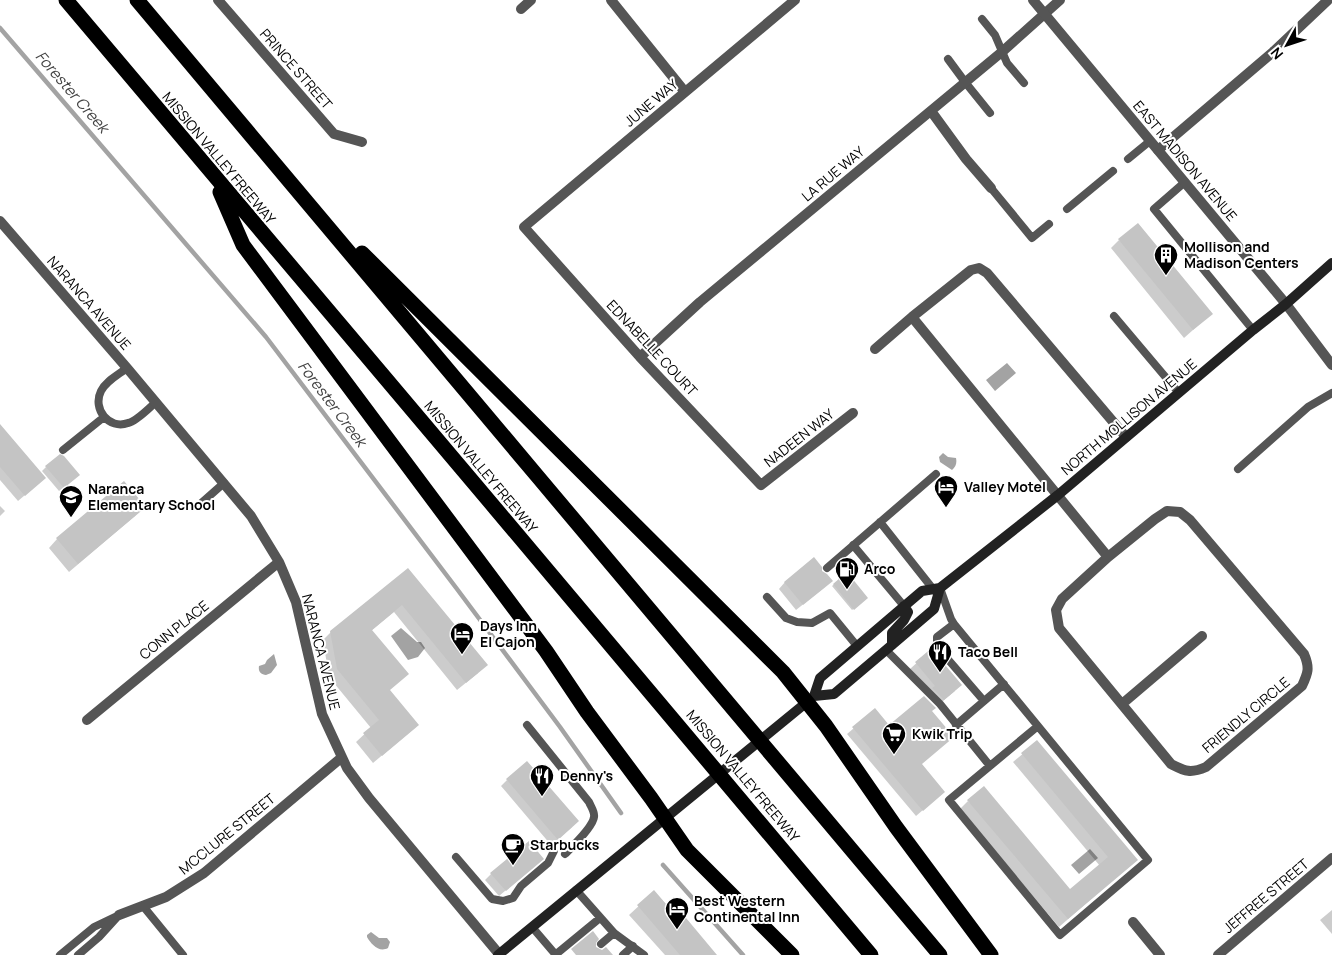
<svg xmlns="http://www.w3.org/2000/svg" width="1332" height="955" font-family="Manrope,sans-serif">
	<rect width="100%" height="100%" fill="#fff"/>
	<path fill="#a3a3a3" d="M1007,363L1016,373L995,391L986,380Z
		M943,453L948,457L956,458C957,463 956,467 952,470L940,462L939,457Z
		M401,628L417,642H421L425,648L418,657L408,660L391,636Z
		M274,654L277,665L271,673L266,675C261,674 258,672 259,666L265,664L267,660Z
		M1090,849L1098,858L1079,874L1071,865Z
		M371,932L379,938H387L390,942L388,948C379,953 371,944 367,937V935Z"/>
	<path fill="#0003" d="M1119,240L1211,314L1184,338L1111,248Z
		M0,425L38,484L18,501L0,480Z
		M46,467L74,479L59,491L42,471Z
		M0,506L5,511L0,516Z
		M136,515L69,572L49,548L57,539Z
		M408,569L478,673L457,690L394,612L371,631L389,691L418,725L373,763L356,742L371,728L329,677L323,640L331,632Z
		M846,574L867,598L852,610L832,586Z
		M785,582L825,587L796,610L779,589Z
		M932,649L955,691L937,706L910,669Z
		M875,710L889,726L931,711L921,764L938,797L916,816L847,734Z
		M1037,742L1136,860L1059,927L960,809L968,801L1070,891L1100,866L1013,762Z
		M507,780L572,827L551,845L501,786Z
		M536,865L499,896L485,880L491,874Z
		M654,892L715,955H665L629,915Z
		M1332,910V934L1320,920Z"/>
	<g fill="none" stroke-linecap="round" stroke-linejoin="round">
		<path stroke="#a3a3a3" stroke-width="4.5" d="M0,28L266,337L457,589L560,727L621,813
			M663,865L743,955"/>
	</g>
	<path fill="#c4c4c4" d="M1138,223L1213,314L1193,330L1118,239Z
		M0,424L46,478L25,496L0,467Z
		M60,454L64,456L80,475L64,488L45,466Z
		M124,481L146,507L78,564L56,538Z
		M814,557L822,567V571L827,574L833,581L803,605L784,582Z
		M408,568L488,665L466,683L402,605L372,630L409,674L390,690L419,725L382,756L363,733L379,720L337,669L330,631Z
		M847,572L868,598L854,610L833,584Z
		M933,647L935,653L962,685L944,700L932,688L935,686L915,662Z
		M924,696L936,708L932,711L954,737L922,764L945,792L923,811L852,727L875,708L889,725Z
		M1037,740L1138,860L1068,919L967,800L984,786L1070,889L1108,857L1021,753Z
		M527,761L579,821L558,840L506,779Z
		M529,841L544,859L506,891L490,873Z
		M654,890L666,904L671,900L717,955H680L637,905Z
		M593,931L599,939L596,943V947L602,950L606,947L613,955H576L571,949Z"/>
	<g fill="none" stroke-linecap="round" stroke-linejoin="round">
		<path stroke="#555" stroke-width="8" d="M982,19L995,35L1007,63L1024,83
			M948,59L965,82L990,113
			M1128,159L1150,141
			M1185,182L1154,209L1253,330
			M991,188L1032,238L1049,224
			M1067,209L1113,171
			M1114,316L1179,393
			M127,368C118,375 106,381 101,391C92,409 109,430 128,423C137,421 149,408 156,402
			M63,450L104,417
			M1238,469L1308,407L1332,393
			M198,506L224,483
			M880,522L933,589
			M853,545L904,606
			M827,568L936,474
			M940,588L951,619L954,624L1148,860L1060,935L949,800L1038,726
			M767,597L786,618L797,622L812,623L830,613L857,646
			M954,624L937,637V643L939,649L984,701
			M886,650L940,704L990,766
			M527,725L589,802C591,807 595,812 594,817C593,827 572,847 565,854
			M956,725L1004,684
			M456,857L492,899L503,901L513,898L521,886L548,863L554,851
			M576,890L614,933L644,955
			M143,906L183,955
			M532,927L556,955
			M601,944L614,933
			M60,955L94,927L119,915L99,937L78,955
			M555,955L600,918
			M623,955L633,946"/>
		<path stroke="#555" stroke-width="10" d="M218,0L334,134L362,142
			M611,0L685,92
			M795,0L524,227L640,357L761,485L853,413
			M521,9L531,0
			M931,111L966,159L991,188
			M1158,150L1273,52L1328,0
			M0,221L127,368L251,516L279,562L296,602L322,714L347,768L369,798L499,954
			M875,349L912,317
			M640,357L700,302L1003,51L1060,0
			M1167,511L1180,512L1190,520L1304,654C1310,668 1308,673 1302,686L1206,767C1190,774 1185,771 1171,764L1059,628L1056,610L1062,599L1108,557L1155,519Z
			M1108,557L912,317L971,270L979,268L987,273L1126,437
			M1122,704L1202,636
			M87,720L279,562
			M119,915L166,897L204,873L341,758
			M1133,922L1160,955
			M1218,955L1332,858"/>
		<path stroke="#555" stroke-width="10" d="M1033,0L1286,304L1332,365"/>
		<path stroke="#222" stroke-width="10" d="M940,588L934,609L886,650L834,694L814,696L820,678L922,591L940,588L1058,495L1253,330L1286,304L1332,263
			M892,645V633L904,620L908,612L904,606
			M498,955L807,702"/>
		<path stroke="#000" stroke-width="15" d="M66,0C333,319 605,635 871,955
			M137,0C406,317 671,638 940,955
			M220,192L243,245L546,651L587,712L651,798L687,850L792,955
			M362,253L783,672L826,726L896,827L991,955"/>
	</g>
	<defs>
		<g id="building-pin" transform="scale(1.25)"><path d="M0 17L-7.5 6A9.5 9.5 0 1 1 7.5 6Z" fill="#000" stroke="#fff"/><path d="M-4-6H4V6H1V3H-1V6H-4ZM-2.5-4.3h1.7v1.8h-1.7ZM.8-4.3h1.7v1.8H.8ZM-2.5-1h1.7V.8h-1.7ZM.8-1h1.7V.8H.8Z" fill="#fff"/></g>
		<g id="hotel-pin" transform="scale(1.25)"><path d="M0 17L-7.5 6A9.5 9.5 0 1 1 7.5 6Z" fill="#000" stroke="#fff"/><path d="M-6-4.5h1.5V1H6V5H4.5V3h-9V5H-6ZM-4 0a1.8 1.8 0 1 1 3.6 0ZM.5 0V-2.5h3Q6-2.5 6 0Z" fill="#fff"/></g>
		<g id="school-pin" transform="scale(1.25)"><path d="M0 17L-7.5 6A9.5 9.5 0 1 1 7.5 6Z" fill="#000" stroke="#fff"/><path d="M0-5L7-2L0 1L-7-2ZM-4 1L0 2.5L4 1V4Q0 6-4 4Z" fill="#fff"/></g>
		<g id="fuel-pin" transform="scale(1.25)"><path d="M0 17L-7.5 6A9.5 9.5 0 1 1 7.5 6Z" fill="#000" stroke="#fff"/><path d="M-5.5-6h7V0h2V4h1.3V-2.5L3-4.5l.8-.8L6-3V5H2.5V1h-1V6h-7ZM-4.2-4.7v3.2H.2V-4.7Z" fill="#fff"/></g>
		<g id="restaurant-pin" transform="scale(1.25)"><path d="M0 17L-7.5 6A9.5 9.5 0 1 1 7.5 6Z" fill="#000" stroke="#fff"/><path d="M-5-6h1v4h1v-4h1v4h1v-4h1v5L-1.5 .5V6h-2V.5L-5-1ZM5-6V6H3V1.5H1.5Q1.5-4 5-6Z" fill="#fff"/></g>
		<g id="supermarket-pin" transform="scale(1.25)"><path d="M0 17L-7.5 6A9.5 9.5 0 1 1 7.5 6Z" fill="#000" stroke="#fff"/><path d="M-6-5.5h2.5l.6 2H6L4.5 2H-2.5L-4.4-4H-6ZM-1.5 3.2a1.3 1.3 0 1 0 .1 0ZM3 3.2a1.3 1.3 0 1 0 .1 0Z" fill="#fff"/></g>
		<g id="cafe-pin" transform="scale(1.25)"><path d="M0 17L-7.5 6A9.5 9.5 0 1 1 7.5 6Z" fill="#000" stroke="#fff"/><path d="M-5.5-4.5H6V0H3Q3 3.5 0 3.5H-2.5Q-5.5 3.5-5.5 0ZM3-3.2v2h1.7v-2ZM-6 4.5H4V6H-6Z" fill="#fff"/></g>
	</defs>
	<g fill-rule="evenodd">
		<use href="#building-pin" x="1166" y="255"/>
		<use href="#hotel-pin" x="946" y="487"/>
		<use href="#school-pin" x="71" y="497"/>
		<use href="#fuel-pin" x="847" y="569"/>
		<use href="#hotel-pin" x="462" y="634"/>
		<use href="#restaurant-pin" x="940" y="652"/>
		<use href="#supermarket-pin" x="894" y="734"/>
		<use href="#restaurant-pin" x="542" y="776"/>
		<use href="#cafe-pin" x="513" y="845"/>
		<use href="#hotel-pin" x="677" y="909"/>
	</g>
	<g text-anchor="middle" stroke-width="4" stroke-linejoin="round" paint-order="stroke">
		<g font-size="14" fill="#000" stroke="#fff">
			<text transform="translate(296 69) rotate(49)" y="5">PRINCE STREET</text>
			<text transform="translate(651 103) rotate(-40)" y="5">JUNE WAY</text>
			<text transform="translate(219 158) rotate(50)" y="5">MISSION VALLEY FREEWAY</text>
			<text transform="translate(1185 161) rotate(50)" y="5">EAST MADISON AVENUE</text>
			<text transform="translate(833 174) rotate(-40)" y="5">LA RUE WAY</text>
			<text transform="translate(89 303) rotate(49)" y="5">NARANCA AVENUE</text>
			<text transform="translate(652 348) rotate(47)" y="5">EDNABELLE COURT</text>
			<text transform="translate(1129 417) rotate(-40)" y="5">NORTH MOLLISON AVENUE</text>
			<text transform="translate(799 438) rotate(-38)" y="5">NADEEN WAY</text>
			<text transform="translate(481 467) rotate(50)" y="5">MISSION VALLEY FREEWAY</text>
			<text transform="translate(174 630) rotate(-39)" y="5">CONN PLACE</text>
			<text transform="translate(321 652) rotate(76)" y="5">NARANCA AVENUE</text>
			<text transform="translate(1246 715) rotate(-40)" y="5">FRIENDLY CIRCLE</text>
			<text transform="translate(743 776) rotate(50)" y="5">MISSION VALLEY FREEWAY</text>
			<text transform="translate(227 834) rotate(-39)" y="5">MCCLURE STREET</text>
			<text transform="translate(1266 896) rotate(-40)" y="5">JEFFREE STREET</text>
		</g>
		<g font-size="14" font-weight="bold" fill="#000" stroke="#fff" text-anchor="start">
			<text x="1184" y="252">Mollison and<tspan x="1184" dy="16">Madison Centers</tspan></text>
			<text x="964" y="492">Valley Motel</text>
			<text x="88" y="494">Naranca<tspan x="88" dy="16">Elementary School</tspan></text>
			<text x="864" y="574">Arco</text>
			<text x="480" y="631">Days Inn<tspan x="480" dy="16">El Cajon</tspan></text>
			<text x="958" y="657">Taco Bell</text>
			<text x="912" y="739">Kwik Trip</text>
			<text x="560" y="781">Denny's</text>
			<text x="530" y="850">Starbucks</text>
			<text x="694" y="906">Best Western<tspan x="694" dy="16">Continental Inn</tspan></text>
		</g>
		<g font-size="15" font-style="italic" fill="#444" stroke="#fff">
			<text transform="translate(72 92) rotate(49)" y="5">Forester Creek</text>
			<text transform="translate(332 404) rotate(53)" y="5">Forester Creek</text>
		</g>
	</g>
	<g transform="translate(1287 45) rotate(230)" stroke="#ffffff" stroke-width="4" paint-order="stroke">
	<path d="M0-4L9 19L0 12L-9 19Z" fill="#000000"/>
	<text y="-8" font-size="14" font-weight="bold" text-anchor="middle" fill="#000000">N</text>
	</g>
</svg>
